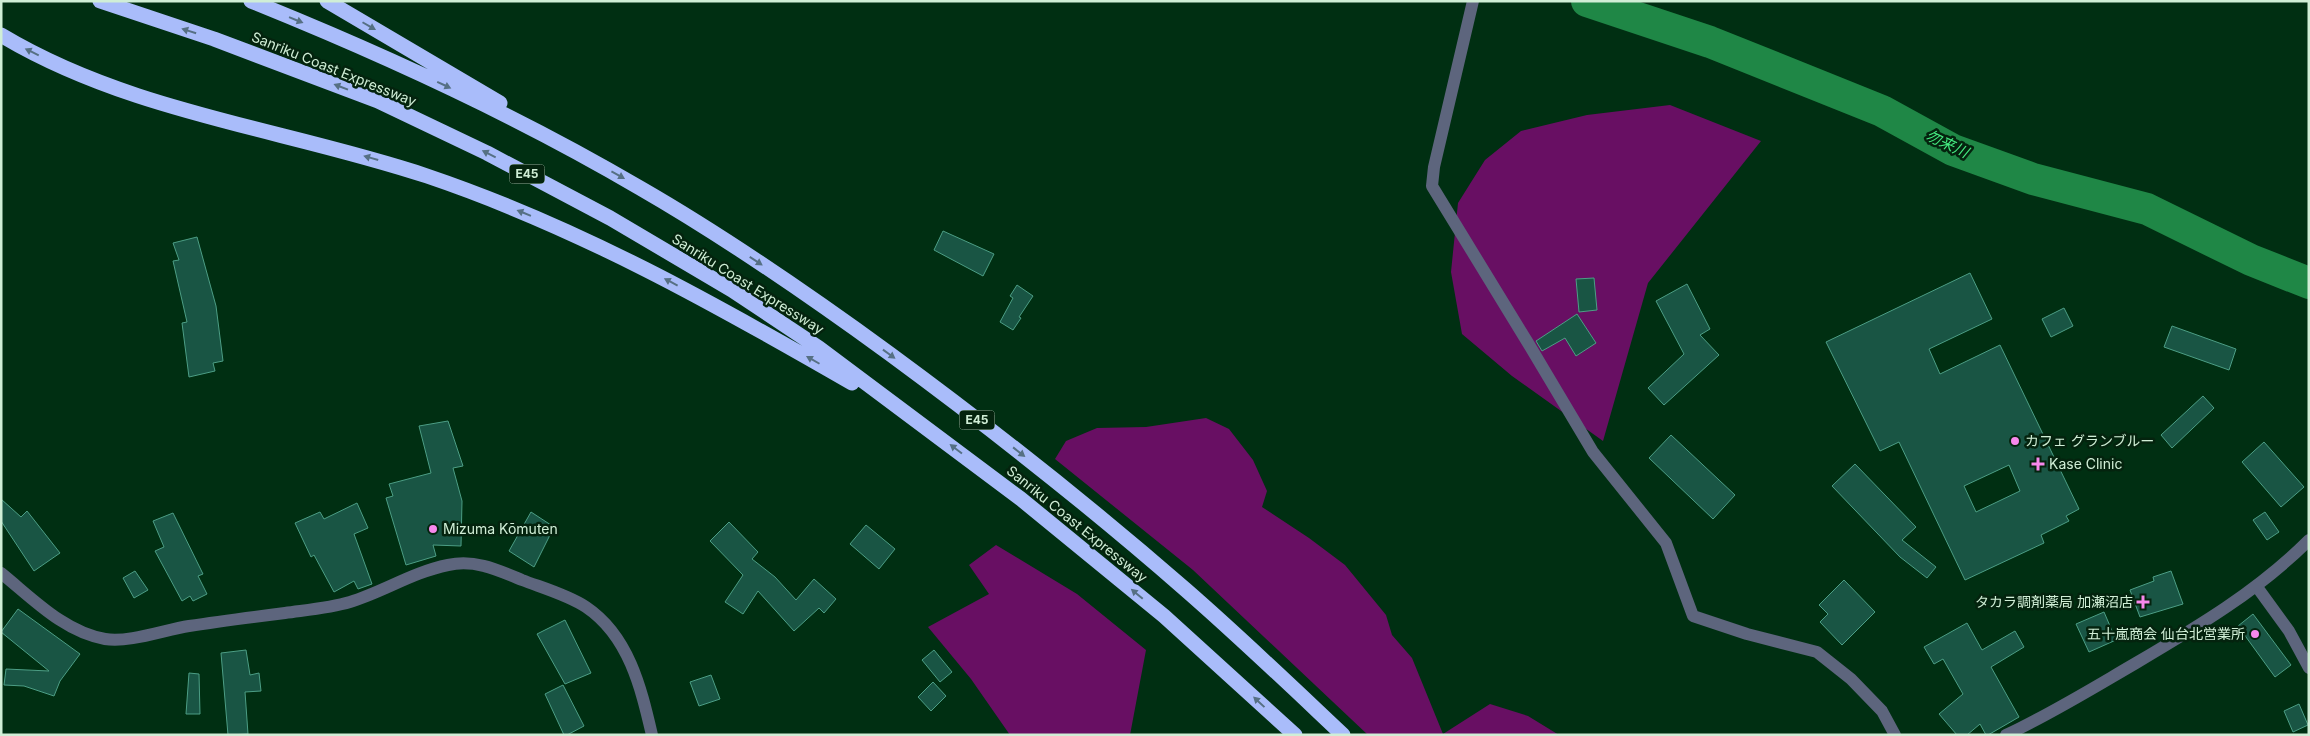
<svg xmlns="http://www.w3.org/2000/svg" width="2310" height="736" font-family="Inter,'Noto Sans JP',sans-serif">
	<rect width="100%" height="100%" fill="#002f12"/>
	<path fill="#680f63" d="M1670,105L1761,141L1648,283L1603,441L1512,376L1462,334L1451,272L1458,203L1485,160L1521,131L1587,115Z
		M1206,418L1229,429L1253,460L1267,491L1262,507L1309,538L1345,565L1386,615L1392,635L1412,658L1443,734L1490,704L1528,716L1559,735H1368L1193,570L1055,459L1066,441L1097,428L1146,427Z
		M996,545L1077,594L1146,650L1130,735H1010L971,679L928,627L989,594L969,565Z"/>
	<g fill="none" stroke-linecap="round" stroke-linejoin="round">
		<path stroke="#1f8746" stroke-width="32" d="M1587,1L1710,42L1882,111L1953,150L2033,179L2147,209L2251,260L2309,283"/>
	</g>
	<path fill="#195544" stroke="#4c9e85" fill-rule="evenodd" d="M943,231L994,254L983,276L934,250Z
		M197,237L216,306L223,361L213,363L215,371L189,377L182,323L187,322L173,261L179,260L173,243Z
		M1970,273L1992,319L1929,349L1940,374L2000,345L2079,509L2066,516L2069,521L2041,535L2044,543L1965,580L1899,442L1880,451L1826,342ZM2009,465L2020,491L1976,512L1964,486Z
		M1594,278L1597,310L1579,312L1576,279Z
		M1687,284L1710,329L1700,335L1719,355L1664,405L1648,388L1684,354L1656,301Z
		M1017,285L1033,296L1019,317L1021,318L1013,330L1000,322L1013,298L1010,296Z
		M2064,308L2073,326L2051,337L2042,319Z
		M1577,314L1596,343L1576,356L1565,338L1542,351L1536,341Z
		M2172,326L2236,349L2229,370L2164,347Z
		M2203,396L2214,408L2172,448L2161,435Z
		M448,421L463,466L453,468L462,501L461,546L433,545L436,556L406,565L386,498L393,496L389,484L431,473L419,426Z
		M1671,435L1735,495L1713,519L1649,458Z
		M2264,442L2304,487L2281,507L2242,462Z
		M1855,464L1916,527L1902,540L1936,567L1927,578L1900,557L1832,486Z
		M1,499L21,517L27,511L60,553L34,571L1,521Z
		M357,503L368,528L354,534L372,584L358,589L354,581L334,592L314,555L311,557L295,523L320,512L324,519Z
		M531,512L554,527L534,567L509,551Z
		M2265,512L2279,532L2267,540L2253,520Z
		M173,513L203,574L198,576L207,594L193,601L190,596L182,601L155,551L164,547L153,521Z
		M729,522L758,552L752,559L775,577L796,600L814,579L836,599L824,613L819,608L794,631L758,591L743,614L725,602L743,575L710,541Z
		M866,525L895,549L879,569L850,544Z
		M135,571L148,590L134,598L123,578Z
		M2171,571L2183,604L2140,617L2130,590L2154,581L2153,577Z
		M1844,580L1875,612L1842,645L1820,622L1828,614L1819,605Z
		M18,609L80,654L60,681L54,696L24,686L4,685L6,669L49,671L1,632Z
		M2104,612L2116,640L2089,652L2076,624Z
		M2253,614L2291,665L2275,677L2238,626Z
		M565,620L591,673L565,684L537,634Z
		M1967,623L1982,650L2015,631L2024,647L1991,667L2019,717L1988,735H1986L1980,724L1967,735H1957L1939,714L1963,694L1943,659L1934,664L1924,647Z
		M246,650L250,675L259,673L261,691L245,692L248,734L228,735L221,653Z
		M934,650L952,672L940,682L922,660Z
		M189,673L199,674L200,714H186Z
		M711,675L720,699L699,706L690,682Z
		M933,682L946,696L931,711L918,697Z
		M563,685L584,726L567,735H564L545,694Z
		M2299,704L2308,725L2293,732L2284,711Z"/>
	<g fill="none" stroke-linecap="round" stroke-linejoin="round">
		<path stroke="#5d657d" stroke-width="12" d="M1473,1L1434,167L1432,186L1528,343L1593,452L1666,543L1693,616L1747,634L1817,652L1851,679L1882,711L1895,735
			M1,573C32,598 64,632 105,639C129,643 164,630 189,626C221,621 253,617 285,613C306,610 330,608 350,602C383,592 413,572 448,565C475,559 498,570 522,580C543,588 568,595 586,607C629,636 641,688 652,735
			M2257,587L2289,631L2309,668
			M2006,735C2051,714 2093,688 2136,663C2197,627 2258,591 2309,540"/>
		<path stroke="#a9bcfa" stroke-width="15" d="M100,1L214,39L378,101L487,153L610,218L732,290L819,348L1021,499L1164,616L1295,735
			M251,1C385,55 516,115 640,188C727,238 809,295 890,354C992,429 1091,507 1186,590C1240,637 1291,686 1343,735
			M327,1L500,103
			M1,35C131,113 286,129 427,176C578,227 715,304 852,383"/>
	</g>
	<defs><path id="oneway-solid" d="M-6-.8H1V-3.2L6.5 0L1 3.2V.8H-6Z" transform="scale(1.25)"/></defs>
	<g fill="#567084">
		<use href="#oneway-solid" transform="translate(296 20) rotate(22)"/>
		<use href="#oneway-solid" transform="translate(369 26) rotate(30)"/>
		<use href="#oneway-solid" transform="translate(189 31) rotate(-162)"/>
		<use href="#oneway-solid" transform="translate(32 52) rotate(-154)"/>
		<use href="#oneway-solid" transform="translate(444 85) rotate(25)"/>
		<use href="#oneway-solid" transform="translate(341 87) rotate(-159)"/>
		<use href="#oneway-solid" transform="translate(489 154) rotate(-153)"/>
		<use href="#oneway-solid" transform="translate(371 158) rotate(-164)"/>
		<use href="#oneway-solid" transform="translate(618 175) rotate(29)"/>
		<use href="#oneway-solid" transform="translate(524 213) rotate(-158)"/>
		<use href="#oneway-solid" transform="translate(756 261) rotate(33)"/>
		<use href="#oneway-solid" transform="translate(671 282) rotate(-152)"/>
		<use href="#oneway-solid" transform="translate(889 354) rotate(36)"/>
		<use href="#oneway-solid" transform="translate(813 360) rotate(-150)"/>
		<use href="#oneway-solid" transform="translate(956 449) rotate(-143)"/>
		<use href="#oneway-solid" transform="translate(1019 452) rotate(38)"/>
		<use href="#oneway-solid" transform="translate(1137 594) rotate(-140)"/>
		<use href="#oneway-solid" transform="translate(1259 702) rotate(-137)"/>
	</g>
	<g fill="#f788ec" stroke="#04230e" stroke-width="2">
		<circle cx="2015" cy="441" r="5"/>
		<path d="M2035.5 456.5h5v5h5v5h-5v5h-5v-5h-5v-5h5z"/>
		<circle cx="433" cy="529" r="5"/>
		<path d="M2140.5 594.5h5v5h5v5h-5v5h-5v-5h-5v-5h5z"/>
		<circle cx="2255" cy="634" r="5"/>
	</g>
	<g text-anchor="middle" stroke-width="5" stroke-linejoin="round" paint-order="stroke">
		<g fill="#04230e" stroke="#93b19a" stroke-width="1">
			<rect x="509.5" y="164.5" width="35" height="19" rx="4"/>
			<rect x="959.5" y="410.5" width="35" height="19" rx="4"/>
		</g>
		<g font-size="12" font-weight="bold" fill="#d0eed6">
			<text x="527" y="178">E45</text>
			<text x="977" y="424">E45</text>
		</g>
		<g font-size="14" fill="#d0eed6" stroke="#04230e">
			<text transform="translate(334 69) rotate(22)" y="5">Sanriku Coast Expressway</text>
			<text transform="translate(748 284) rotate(32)" y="5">Sanriku Coast Expressway</text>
			<text transform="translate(1077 524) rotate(39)" y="5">Sanriku Coast Expressway</text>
		</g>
		<g font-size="14" fill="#d0eed6" stroke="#04230e" text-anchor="start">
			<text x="2025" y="446">カフェ グランブルー</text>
			<text x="2049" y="469">Kase Clinic</text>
			<text x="443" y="534">Mizuma Kōmuten</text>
			<text x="2133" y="607" text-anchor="end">タカラ調剤薬局 加瀬沼店</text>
			<text x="2245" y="639" text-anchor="end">五十嵐商会 仙台北営業所</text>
		</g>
		<g font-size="15" font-style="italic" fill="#44ea80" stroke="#04230e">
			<text transform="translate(1947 144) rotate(25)" y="5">勿来川</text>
		</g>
	</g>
	<rect width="2310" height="736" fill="none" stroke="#d0eed6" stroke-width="5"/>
</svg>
